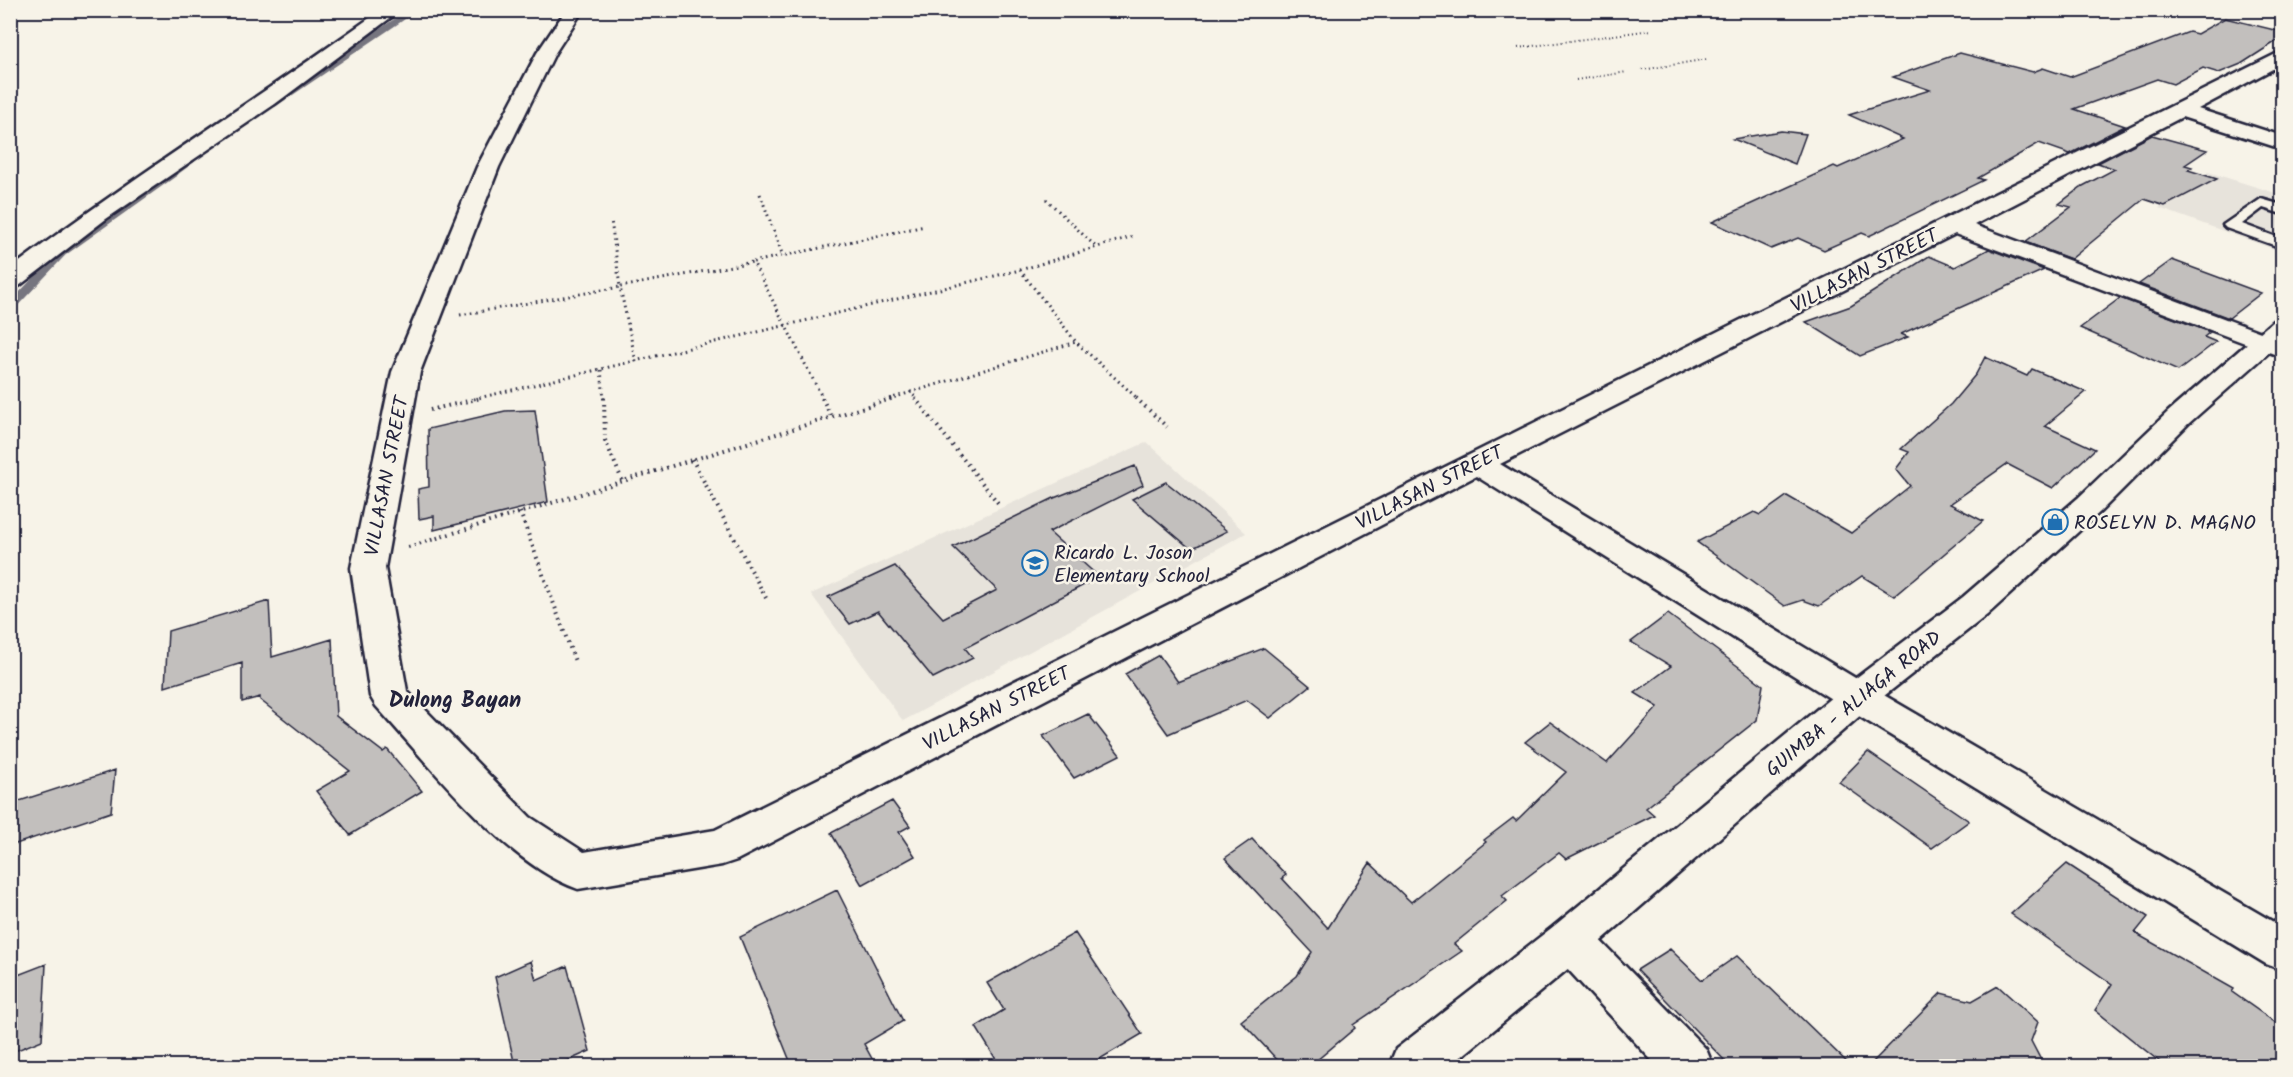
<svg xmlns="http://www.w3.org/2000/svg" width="2293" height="1077" font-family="Kalam,sans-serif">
	<rect width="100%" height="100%" fill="#f7f3e8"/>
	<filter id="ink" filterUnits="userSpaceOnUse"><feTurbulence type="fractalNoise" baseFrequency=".0167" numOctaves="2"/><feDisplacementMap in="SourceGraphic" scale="12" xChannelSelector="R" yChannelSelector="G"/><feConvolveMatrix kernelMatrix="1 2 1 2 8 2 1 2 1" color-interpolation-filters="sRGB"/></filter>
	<g filter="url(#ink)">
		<path fill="#e7e3db" d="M2208,172L2282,195V252L2159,208Z
			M1147,442L1246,533L903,721L811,594Z"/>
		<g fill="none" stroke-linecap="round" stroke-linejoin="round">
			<path stroke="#76747f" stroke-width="6" d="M274,104L413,10
				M173,174L192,160"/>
			<path stroke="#76747f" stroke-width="8" d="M10,308L63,252L175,172"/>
		</g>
		<path fill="#c2bfbd" stroke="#22223b" stroke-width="1.5" d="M2225,18L2283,32V37L2241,64L2219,73L2203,68L2173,84L2157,79L2074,109L2125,126L2070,154L2039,143L1978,178L1984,180L1869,236L1862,233L1824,250L1798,238L1771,249L1712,222L1834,166L1838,168L1903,139L1849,115L1930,90L1893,77L1960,53L2033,72L2043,68L2070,77L2189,32L2197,34Z
			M1781,131L1806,134L1795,164L1733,139Z
			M2152,135L2207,150L2185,165L2192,167L2188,170L2217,179L2165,206L2144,199L2071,259L2025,242L2071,207L2059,204L2081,187L2115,169L2098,163Z
			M1989,249L2044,270L1901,334L1908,337L1860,356L1806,322L1851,306L1929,256L1955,267Z
			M2172,260L2261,293L2229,318L2139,284Z
			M2120,298L2210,332L2204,337L2216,342L2178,371L2080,328Z
			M1985,357L2027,376L2032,369L2086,392L2045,426L2095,449L2053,488L2007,464L1950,504L1983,521L1894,596L1862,576L1819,606L1803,600L1785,606L1697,542L1754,512L1760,515L1787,496L1851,533L1910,486L1896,469L1909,452L1901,449L1951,404L1976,374Z
			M535,410L548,502L434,530V516L419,519L418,489L429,487L428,429L505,411Z
			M1135,466L1143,485L1049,532L1099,577L965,648L973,658L933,678L878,611L850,624L828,597L895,566L943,618L997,590L953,547L1054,498Z
			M1166,482L1227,531L1191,549L1132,499Z
			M269,601L272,657L332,639L336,716L383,752L387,749L422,791L350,835L316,791L350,771L260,700V697L242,702V663L165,687L168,631Z
			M1668,614L1763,685L1757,720L1646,808L1654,815L1566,859L1559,853L1502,896L1507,901L1454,944L1462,951L1353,1025L1355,1028L1310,1066H1283L1241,1021L1297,976L1312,952L1225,858L1252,839L1286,875L1282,878L1328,928L1370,863L1411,902L1486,842L1484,840L1513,818L1516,821L1566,772L1525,742L1550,722L1607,763L1658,707L1635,693L1671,666L1631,642Z
			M1264,648L1310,686L1270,718L1247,700L1168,734L1125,674L1159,655L1178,682Z
			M1088,714L1120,755L1074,778L1043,736Z
			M1868,752L1969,821L1932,848L1839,782Z
			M115,770L111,812L10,846V804Z
			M892,801L910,826L899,832L915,856L862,885L831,833Z
			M2067,864L2148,917L2135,933L2234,989L2232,992L2283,1028V1066H2165L2095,1010L2112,984L2011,914Z
			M837,890L903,1021L864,1044L876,1066H792L740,937Z
			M1075,933L1142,1034L1088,1066H1000L976,1027L1004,1010L987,983Z
			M1670,949L1702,980L1737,956L1851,1066H1730L1637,970Z
			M531,961L536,980L567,966L590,1051L556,1066H515L495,977Z
			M46,964L42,1040L10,1053V978Z
			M1998,986L2038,1022L2031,1041L2044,1066H1869L1941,993L1972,1001Z"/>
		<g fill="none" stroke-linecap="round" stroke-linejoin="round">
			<g stroke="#22223b" stroke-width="5">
				<path id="service" d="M2261,199L2282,205V214L2263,208L2242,224L2282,239V248L2226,228L2223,225Z"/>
			</g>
			<g stroke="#22223b" stroke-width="5">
				<path id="minor" d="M381,10H401L275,104L106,219L19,286L10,288V269C131,178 258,98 381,10Z
					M566,10H583L555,53L499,167L420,372L385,568L407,691L530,817L584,852L715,830L2282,51V64L2198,109L2282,136V149L2182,117L1974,225L2282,340V357L1955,234L1500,464L1870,687L1876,697L1870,707L1857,711L1844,707L1476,476L737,860L722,865L578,889C504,863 429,764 376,706L370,696L351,568L392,372L477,167L537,53Z
					M1570,920L1586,926L1706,1049L1713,1066H1657L1554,954L1548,940L1554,926Z"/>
			</g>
			<g stroke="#22223b" stroke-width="5">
				<path id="tertiary" d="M1857,683L1870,687L2282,927V970L2266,964L1844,707L1838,697L1844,687Z"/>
			</g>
			<g stroke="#22223b" stroke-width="5">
				<path id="secondary" d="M2282,319V341L2188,424L2100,512L1987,615L1870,707L1586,954L1450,1066H1389L1396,1049L1554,926L1844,687L1963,597L2078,498L2168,412L2273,321Z"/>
			</g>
			<path stroke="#22223b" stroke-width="2" stroke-dasharray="1 3" stroke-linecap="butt" d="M1518,48L1651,30
				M1642,70L1708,59
				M1576,80L1627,72"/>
			<path stroke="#22223b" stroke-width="3" stroke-dasharray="1.5 4" stroke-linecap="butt" d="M760,194L783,256
				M1046,199L1096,247
				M1020,270L1076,342L1138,399
				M460,315L620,287L611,220
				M636,362L620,287L753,262
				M601,370L604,399
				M910,391L917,399
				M474,399L1020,270L1134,236
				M823,399L753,262L925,226
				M889,399L1076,342"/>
			<path stroke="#22223b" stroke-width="4" stroke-dasharray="1.5 4.5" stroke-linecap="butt" d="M604,398L605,440L622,480
				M822,398L831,416
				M915,398L998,503
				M1136,398L1167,427
				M430,410L481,398
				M692,459L766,598
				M520,512L576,664
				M408,547L894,398"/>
			<use href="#service" fill="#f7f3e8" fill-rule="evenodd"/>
			<use href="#minor" fill="#f7f3e8" fill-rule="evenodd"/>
			<use href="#tertiary" fill="#f7f3e8" fill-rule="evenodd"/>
			<use href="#secondary" fill="#f7f3e8" fill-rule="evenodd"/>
		</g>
	</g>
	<defs>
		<g id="shop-ring" transform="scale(1.35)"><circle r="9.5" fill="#f7f3e8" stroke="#1f6fb2" stroke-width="1.5"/><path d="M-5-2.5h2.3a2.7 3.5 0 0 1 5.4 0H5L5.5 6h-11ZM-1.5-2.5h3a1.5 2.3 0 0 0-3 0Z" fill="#1f6fb2"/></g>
		<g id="school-ring" transform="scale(1.35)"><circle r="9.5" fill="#f7f3e8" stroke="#1f6fb2" stroke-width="1.5"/><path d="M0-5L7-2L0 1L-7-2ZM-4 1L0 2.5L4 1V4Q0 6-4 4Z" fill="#1f6fb2"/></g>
	</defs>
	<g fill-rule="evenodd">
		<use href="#shop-ring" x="2055" y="522"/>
		<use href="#school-ring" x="1035" y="563"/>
	</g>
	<g text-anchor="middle" stroke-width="5" stroke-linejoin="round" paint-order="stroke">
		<g font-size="20" fill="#22223b" stroke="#f7f3e8">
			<text transform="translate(1864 270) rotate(-27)" y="7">VILLASAN STREET</text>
			<text transform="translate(386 476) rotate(-79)" y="7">VILLASAN STREET</text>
			<text transform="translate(1429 487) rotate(-27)" y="7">VILLASAN STREET</text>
			<text transform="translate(1853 703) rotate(-39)" y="7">GUIMBA - ALIAGA ROAD</text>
			<text transform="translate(996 708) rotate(-27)" y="7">VILLASAN STREET</text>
		</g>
		<g font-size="20" fill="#22223b" stroke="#f7f3e8" text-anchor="start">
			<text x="2074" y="529">ROSELYN D. MAGNO</text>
			<text x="1054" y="559">Ricardo L. Joson<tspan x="1054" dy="23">Elementary School</tspan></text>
		</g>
		<g font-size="22" font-weight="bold" fill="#22223b" stroke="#f7f3e8">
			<text x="455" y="707">Dulong Bayan</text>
		</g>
	</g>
	<rect width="2293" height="1077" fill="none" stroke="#f7f3e8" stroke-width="36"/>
	<rect x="18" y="18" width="2257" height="1041" fill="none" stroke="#22223b" stroke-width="2" filter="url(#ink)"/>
</svg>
